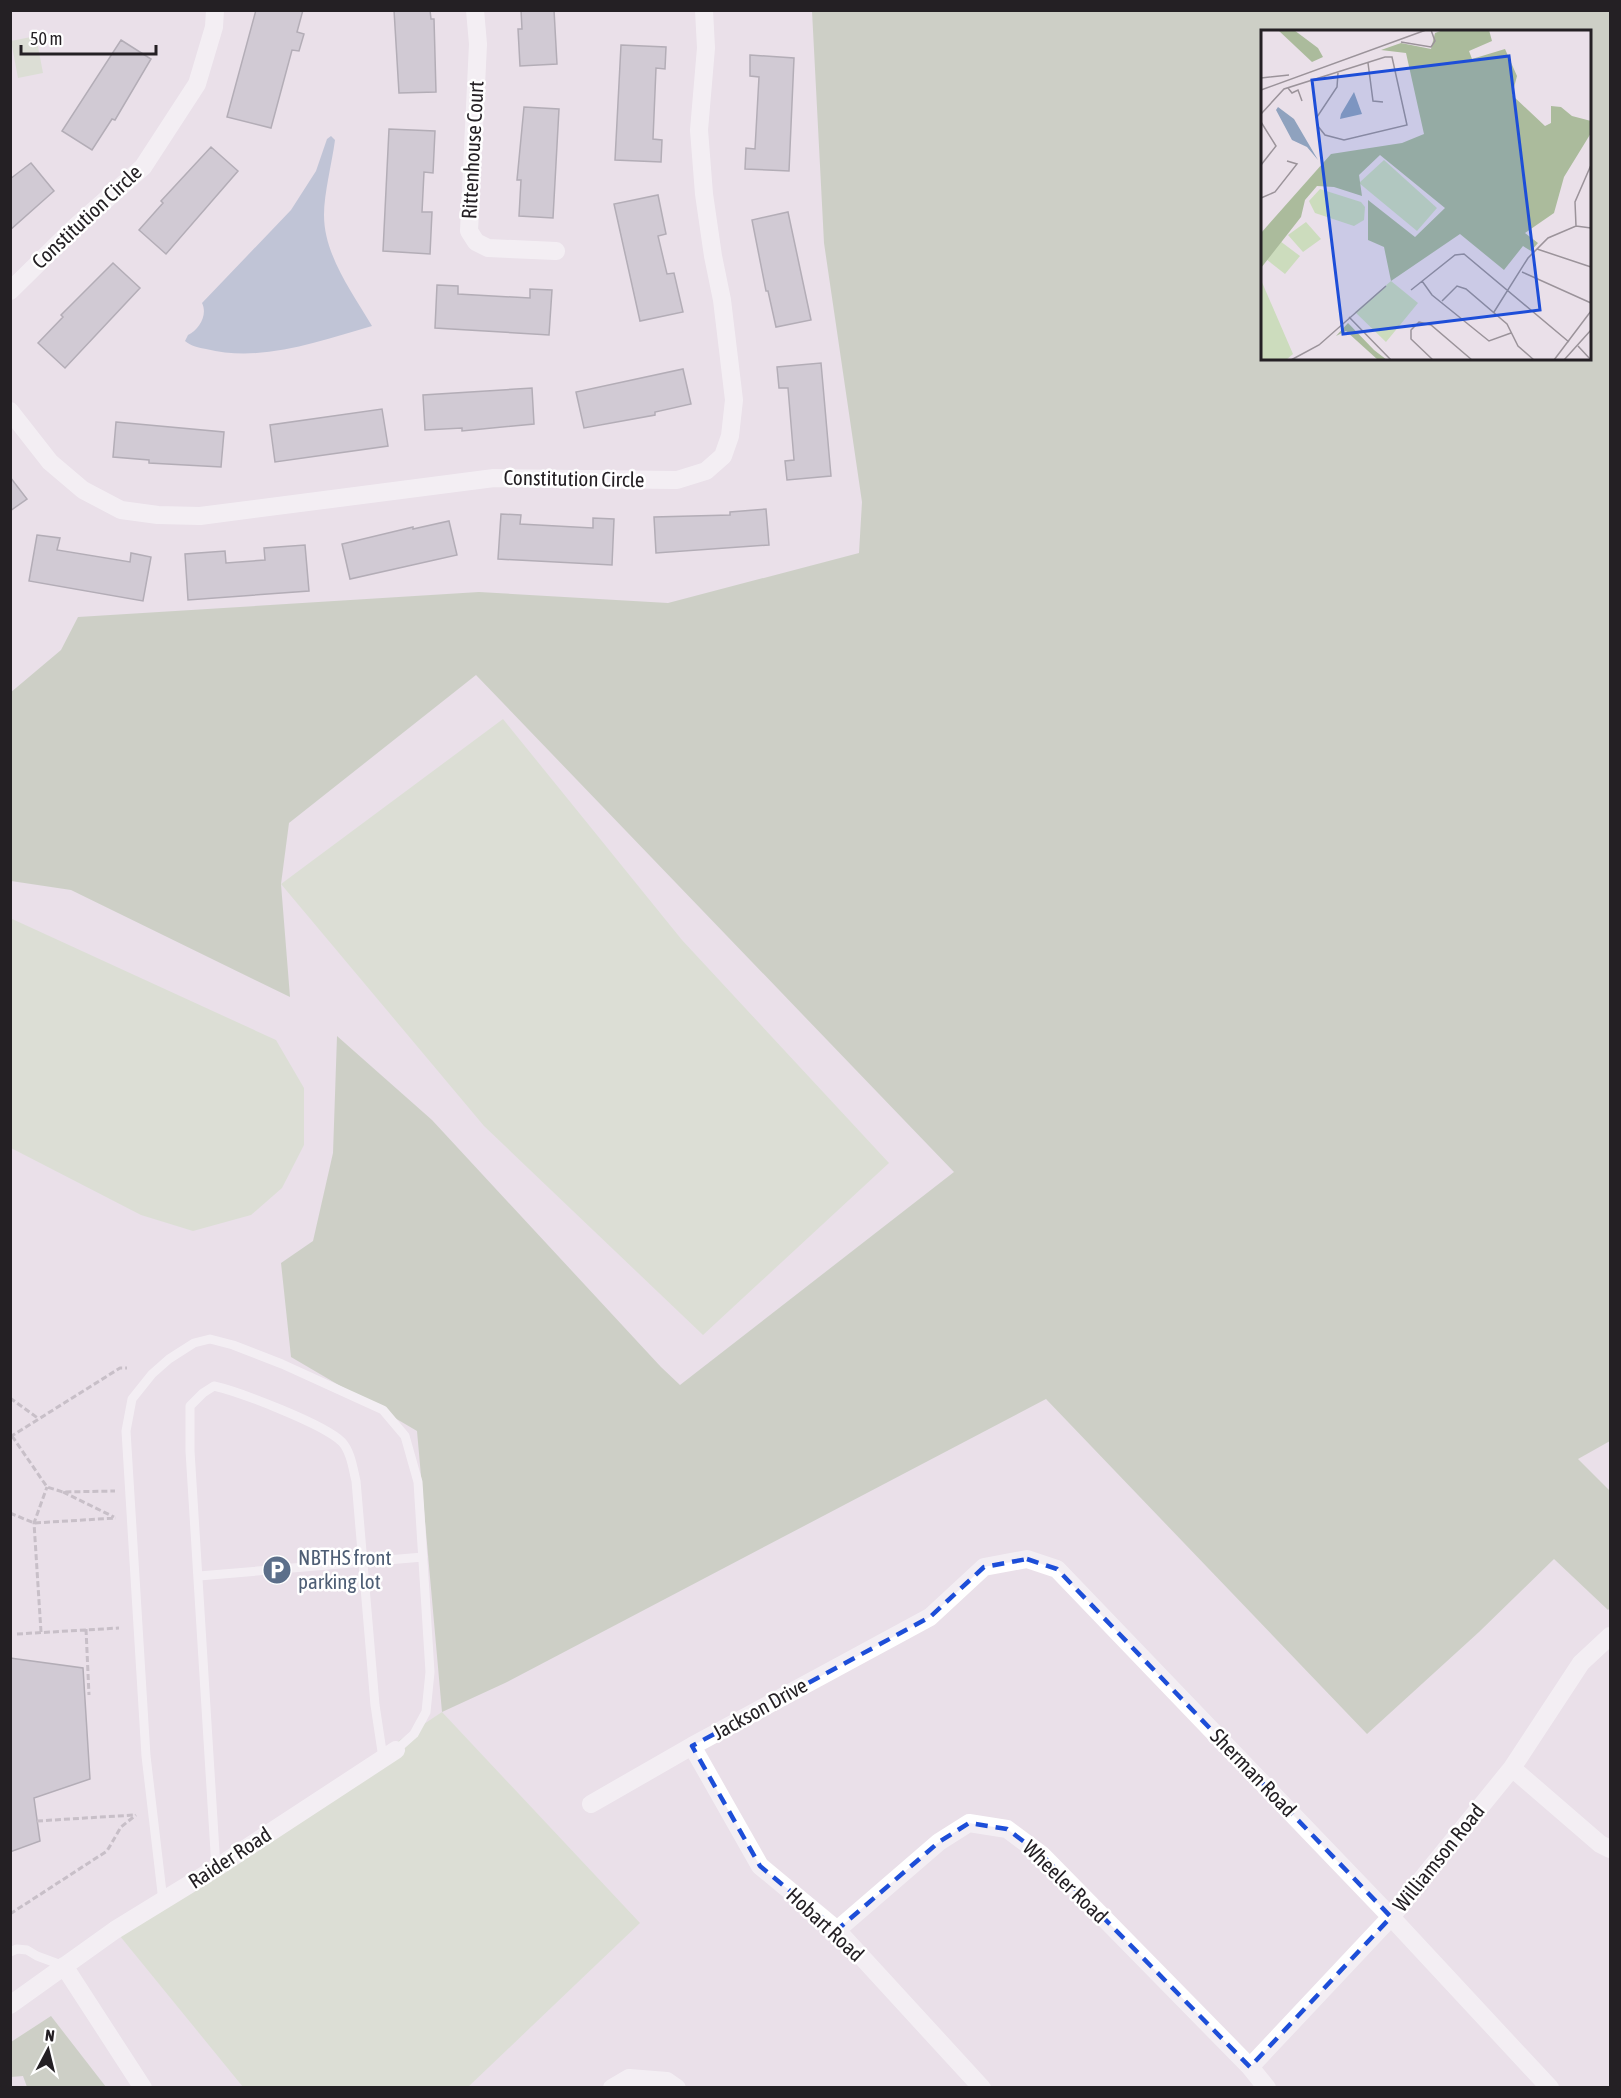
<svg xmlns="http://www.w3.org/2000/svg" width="1621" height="2098" font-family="'Asap Condensed',sans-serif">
	<rect width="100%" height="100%" fill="#eae0e9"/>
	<path fill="#ccdcbd" d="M36,36L43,73L18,78L11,41Z
		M503,719L682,940L889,1163L703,1335L484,1126L281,884Z
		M10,918L276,1040L304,1088V1145L282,1188L251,1215L193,1231L141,1215L11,1148Z
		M442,1712L640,1923L467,2088L243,2087L115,1930Z"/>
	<path fill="#abbb9c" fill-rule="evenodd" d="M812,11H1610V1441L1578,1459L1610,1491V1608L1608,1610L1554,1559L1479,1632L1367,1734L1046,1399L505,1683L442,1712L417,1431L291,1357L281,1263L313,1241L333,1153L337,1036L432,1120L661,1367L680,1385L954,1172L476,675L289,823L281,884L290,997L71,890L11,881L10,693L61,650L78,617L479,592L668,603L859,553L862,502L824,243ZM1262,32H1590V358H1262Z
		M51,2016L106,2087H27L23,2076L11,2077V2042Z"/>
	<path fill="#8fa2be" d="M331,136L335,140C332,163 324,193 324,215C324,255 352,292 372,326C319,341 262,363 206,349C199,348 191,346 185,341L188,335C199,330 208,315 202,303L291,210L316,171L327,139Z"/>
	<path fill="#b3afbb" stroke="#726f79" stroke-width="1.5" d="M256,10H303L297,32L304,34L299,51L292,50L271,128L227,117Z
		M394,10H430L431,19H434L436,92L399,93Z
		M521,10H554L557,64L520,66L518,29H522Z
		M121,40L151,59L115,120L112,119L92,150L62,131Z
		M621,45L666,47L665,69L656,68L653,139L662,140L661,162L615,160Z
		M750,55L794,58L789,171L745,169L746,148L755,149L759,77L750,76Z
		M524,107L559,109L553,218L519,216L521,180H517Z
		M389,129L435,131L433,173L424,172L422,212H432L430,254L383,251Z
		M211,147L238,171L166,254L139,230L163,203L161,201Z
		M31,163L54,191L10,230V179Z
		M658,195L666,234L658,236L667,274L674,273L683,312L640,321L614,204Z
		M788,212L811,320L776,327L768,291H766L752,220Z
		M113,263L140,288L65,368L38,343L63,317L61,315Z
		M437,285L458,286V294L530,298V289L552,290L549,335L435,328Z
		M821,363L831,476L787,480L785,461L794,460L788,388H779L777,367Z
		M683,369L691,404L655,412V415L584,428L576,392Z
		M532,388L534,424L462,431V428L425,430L423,395Z
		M382,409L388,446L275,462L270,425Z
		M116,422L224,432L221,467L149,463V460L113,457Z
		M10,477L27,499L10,511Z
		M766,509L769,545L656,553L654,517L730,515V512Z
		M501,514L521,515L520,524L593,528V518L614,519L612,565L498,559Z
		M449,521L457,555L350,579L342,544L413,527V529Z
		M37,535L60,538L57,550L130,562L131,553L151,557L143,601L29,581Z
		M305,545L309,591L188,600L185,554L225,551L226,563L265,560L264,548Z
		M10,1658L83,1668L90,1779L34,1798L40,1841L10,1852Z"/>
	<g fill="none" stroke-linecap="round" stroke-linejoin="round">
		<path stroke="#9f989f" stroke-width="3" stroke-dasharray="6 3" stroke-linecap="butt" d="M10,1398L39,1419
			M12,1436L47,1487L63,1492L115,1491
			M10,1437L120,1368H127
			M63,1492L114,1517
			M10,1513L34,1523L116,1518
			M86,1629L89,1695
			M41,1632L34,1523L47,1487
			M17,1634L119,1628
			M37,1821L134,1815
			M10,1914L107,1851L121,1827L136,1815"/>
		<path stroke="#fff" stroke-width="9" d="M199,1576L423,1557
			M216,1868L190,1451V1406L203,1393L214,1386C240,1392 324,1424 342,1442C351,1452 353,1469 356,1481L375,1705L383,1758
			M163,1901L146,1756L126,1431L132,1399L152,1374L169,1359L194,1343L210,1339L233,1345L282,1364L383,1410L405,1436L418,1482L430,1672L426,1712L414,1734L396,1750
			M10,1952L17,1949L27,1950L37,1956L64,1966"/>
		<path stroke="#fff" stroke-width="18" d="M475,10L478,44L469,231L476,242L488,248L556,251
			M10,291L74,228L143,167L197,84L214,27L215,10
			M10,411L50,462L83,490L121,510L158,515L200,516L494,478L677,480L706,471L723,456L730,436L734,400L722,300L713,256L704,194L699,130L706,48L704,10
			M692,1746L760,1866L837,1930L982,2088
			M1512,1768L1600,1844L1610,1849
			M591,1804L692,1746L930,1617L984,1567L1027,1559L1057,1569L1391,1917L1550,2088
			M837,1930L939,1842L969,1823L1007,1829L1042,1855L1250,2067L1267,2088
			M64,1966L143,2088
			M10,2005L115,1930L216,1868L396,1750
			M1250,2067L1391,1917L1512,1768L1581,1663L1610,1636
			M612,2088L629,2078L667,2081L677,2088"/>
	</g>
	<path d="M0 0H1621V2098H0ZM1027,1559L1057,1569L1391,1917L1250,2067L1042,1855L1007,1829L969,1823L939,1842L837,1930L760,1866L692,1746L930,1617L984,1567Z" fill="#eae0e9" fill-opacity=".55" fill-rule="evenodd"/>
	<path fill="none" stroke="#1d4ed8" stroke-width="4.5" stroke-dasharray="12 8" stroke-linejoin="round" d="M1027,1559L1057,1569L1391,1917L1250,2067L1042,1855L1007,1829L969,1823L939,1842L837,1930L760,1866L692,1746L930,1617L984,1567Z"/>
	<defs>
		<g id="parking-disc" transform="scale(1.5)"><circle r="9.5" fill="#5c6f8a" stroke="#fff"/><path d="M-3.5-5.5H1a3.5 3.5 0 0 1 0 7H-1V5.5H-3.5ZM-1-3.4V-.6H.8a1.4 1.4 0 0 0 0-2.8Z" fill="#fff"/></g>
	</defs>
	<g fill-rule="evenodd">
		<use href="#parking-disc" x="277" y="1570"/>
	</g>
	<g text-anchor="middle" stroke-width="5" stroke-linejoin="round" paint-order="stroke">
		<g font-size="21" fill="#242024" stroke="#fff">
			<text transform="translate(473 150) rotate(-87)" y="7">Rittenhouse Court</text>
			<text transform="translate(87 217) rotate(-43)" y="7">Constitution Circle</text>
			<text transform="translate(574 479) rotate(1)" y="7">Constitution Circle</text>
			<text transform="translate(760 1709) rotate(-29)" y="7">Jackson Drive</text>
			<text transform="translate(1253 1773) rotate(46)" y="7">Sherman Road</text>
			<text transform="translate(230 1858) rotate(-33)" y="7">Raider Road</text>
			<text transform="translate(1439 1858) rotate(-51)" y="7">Williamson Road</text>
			<text transform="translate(1065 1882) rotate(44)" y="7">Wheeler Road</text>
			<text transform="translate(825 1925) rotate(43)" y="7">Hobart Road</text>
		</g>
		<g font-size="21" fill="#4e5e75" stroke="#fff" text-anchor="start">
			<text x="298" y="1565">NBTHS front<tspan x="298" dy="24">parking lot</tspan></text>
		</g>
	</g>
	<g transform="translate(1261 30)">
		<rect width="330" height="330" fill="#eae0e9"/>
		<path d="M123,130L176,178L156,201L98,153ZM59,159L100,172L104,177L103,190L93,196L54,183L48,171ZM45,192L60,209L42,222L27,205ZM19,211L39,226L24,244L5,229ZM0,250L32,324L25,330H0ZM130,251L157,273L125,312L94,282Z" fill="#ccdcbd"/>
		<path d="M17,0H33L57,18L62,27L51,32ZM182,0H228L231,11L208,21L211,29L244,19L256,46L251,65L284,96L290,93V76L300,77L311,86L330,91V103L303,147L293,183L264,203L277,213L270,221L262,216L243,240L199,204L130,251L123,217L107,210V170L154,207L184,178L119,125L98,145L101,166L73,157L56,156L44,170L40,187L0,238V203L70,124L141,113L163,104L145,23L120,20L140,13L170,19L174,3ZM87,293L113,320L126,330H117L85,301L75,306Z" fill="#abbb9c"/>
		<path d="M93,62L101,84L79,89L80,84ZM17,77L33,89L57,130L46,117L31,110L15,80Z" fill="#8fa2be"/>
		<path fill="none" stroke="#9b939a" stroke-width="1.5" d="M140,12L170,17L174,11L170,0M107,33L112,71L122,72M0,48L28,45M27,58L31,63L37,60L41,71M0,60L165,0M0,84L23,59L124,27H131L146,95L83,110L64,105L56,95V87L76,57L77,43M0,92L15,116L0,135M0,168L14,162L36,134L26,131M315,196L314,172L330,135M276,219L330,237M261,242L330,273M161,251L171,265L228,311L250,303M150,260L194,225L203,224L308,312M181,271L196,256L205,259L246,294L257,316L273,330M233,282L267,228L287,208L315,196L330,198M88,287L130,330M317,316L330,330M30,330L58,315L125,256M172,330L150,309V300L158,292L170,295L211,330M293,330L330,281M303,330L330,300"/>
		<path fill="#1d4ed8" fill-opacity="0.15" stroke="#1d4ed8" stroke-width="3" d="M248,26L279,280L82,304L51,50Z"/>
		<rect width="330" height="330" fill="none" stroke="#242024" stroke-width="3"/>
	</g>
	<rect width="1621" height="2098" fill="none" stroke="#242024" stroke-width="24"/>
	<g transform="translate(48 2050) rotate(7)" stroke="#ffffff" stroke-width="4.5" paint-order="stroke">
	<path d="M0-4.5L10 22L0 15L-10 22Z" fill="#242024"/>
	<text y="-9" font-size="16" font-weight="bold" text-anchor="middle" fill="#242024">N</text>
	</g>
	<path d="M21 45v9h135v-9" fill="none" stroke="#242024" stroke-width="3"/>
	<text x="30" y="45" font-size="18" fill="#242024" stroke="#ffffff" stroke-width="4.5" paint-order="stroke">50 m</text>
</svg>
